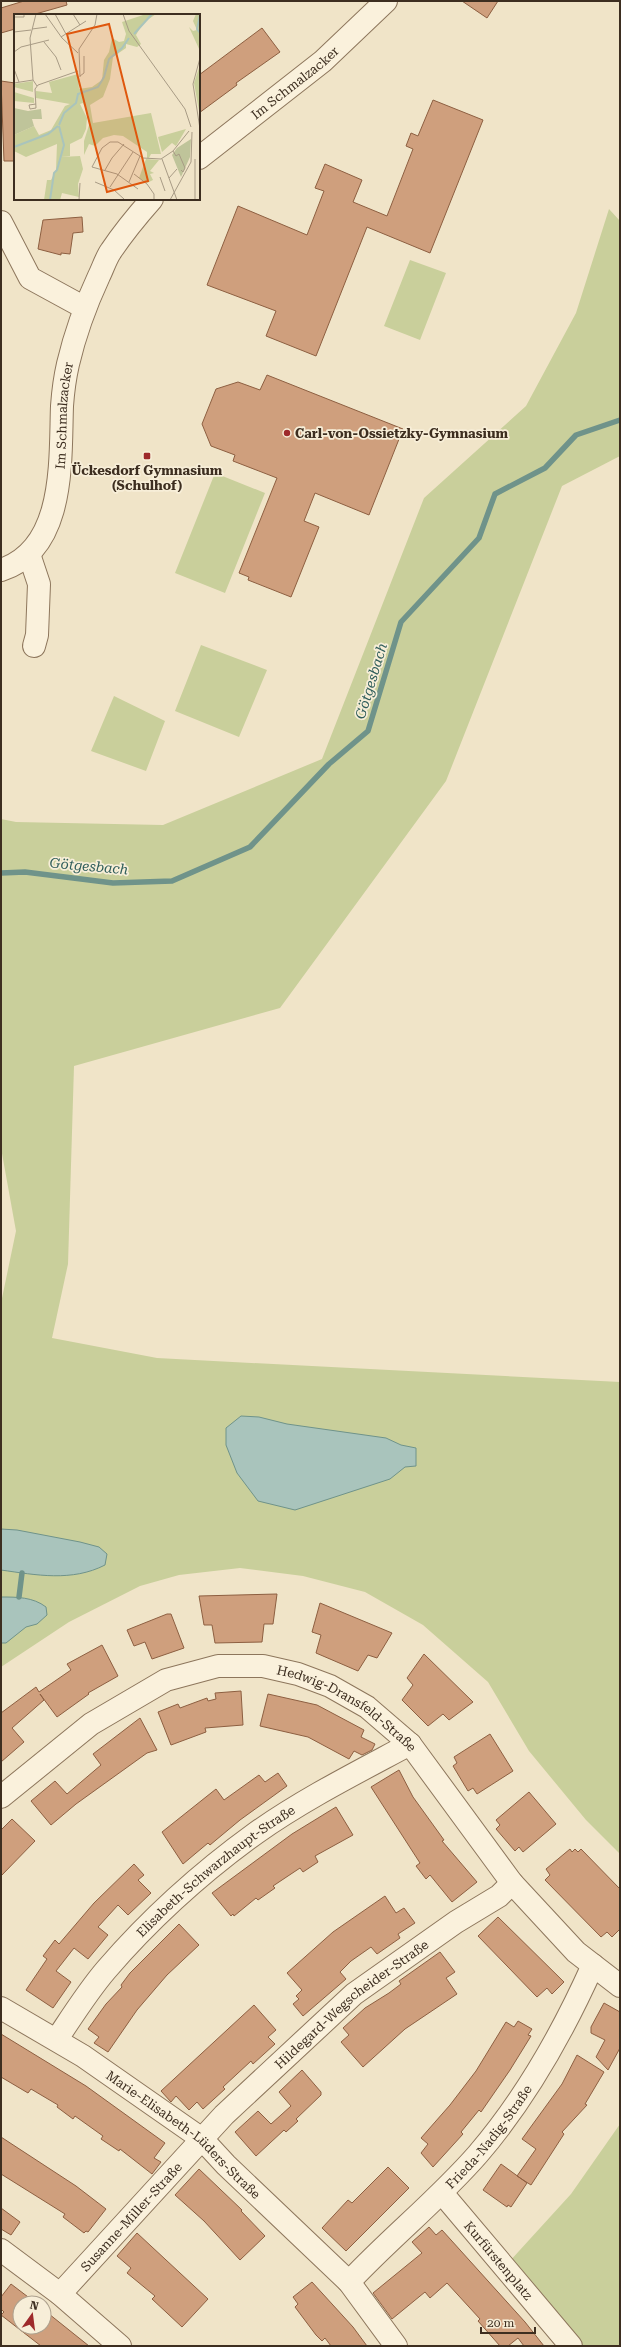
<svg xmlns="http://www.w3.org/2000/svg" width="621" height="2347" font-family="'Roboto Serif',serif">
	<rect width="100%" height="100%" fill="#f0e4c8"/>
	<path fill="#c9cf9b" d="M609,209L620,221V456L562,486L446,781L280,1008L74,1066L68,1264L52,1338L157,1358L620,1382V1854L586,1820L529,1751L488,1682L423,1625L365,1592L303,1576L240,1568L179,1575L140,1586L69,1622L1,1667V1303L16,1231L1,1148V819L16,822L163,825L322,759L424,498L526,406L576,313Z
		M410,260L446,273L420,340L384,326Z
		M215,473L265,493L225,593L175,573Z
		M201,645L267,670L239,737L175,711Z
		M114,696L165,721L146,771L91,751Z
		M620,2124V2346H578L509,2262L571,2194Z"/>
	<path fill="#a9c4bc" stroke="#6f938a" d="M241,1416L259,1417L287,1424L386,1438L401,1445L416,1448V1466L405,1467L390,1479L295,1510L258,1501L237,1473L226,1445V1428Z
		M1,1529L17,1530L80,1542L99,1547L107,1554L105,1565C72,1582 36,1575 1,1570Z
		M1,1597C17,1597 33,1597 46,1607L47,1615L37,1624L26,1627L6,1643H1Z"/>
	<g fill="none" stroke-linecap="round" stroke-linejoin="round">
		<path stroke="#6f938a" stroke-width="5.5" d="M1,873L25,872L113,883L172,881L250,847L329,764L368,731L401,622L479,538L495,494L545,468L576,435L620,420
			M19,1597L22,1573"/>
	</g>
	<path fill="#cf9f7d" stroke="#8d5f41" d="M24,1H66L67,5L32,15H15V29L1,33V8Z
		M462,1H498L487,18Z
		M262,28L280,52L236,83L237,85L199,113V75Z
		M1,81L15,83V161H4Z
		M433,100L483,120L430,253L367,227L316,356L266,336L276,311L207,285L238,206L307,235L324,191L315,188L325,164L362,180L353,202L387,216L413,149L406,146L411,133L418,136Z
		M82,217L83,232L73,233L70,254L61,253V255L38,249L43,220Z
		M267,375L403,429L369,515L315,493L304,521L319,527L291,597L248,580L249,577L239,573L277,478L233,461L235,455L211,446L202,424L216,389L238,382L260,390Z
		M277,1594L273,1624H264L262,1642L215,1643L212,1625H204L199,1596Z
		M320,1603L392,1633L377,1658L368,1655L358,1671L316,1653L321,1635L312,1632Z
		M167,1614H171L184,1648L152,1659L145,1642L134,1646L127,1630Z
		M102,1645L118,1676L88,1693L89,1694L57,1717L40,1694L44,1700L12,1728L24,1742L1,1762V1713L36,1687L39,1692L71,1670L67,1664Z
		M424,1654L473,1702L449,1720L443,1714L428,1726L402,1700L413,1685L407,1678Z
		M241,1691L243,1725L205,1728L206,1732L171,1745L158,1712L178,1704L180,1708L207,1698L208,1701L216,1699L215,1693Z
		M268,1694L317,1705L364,1730L361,1737L375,1744L372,1750L362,1755L354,1751L349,1759L308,1737L260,1726Z
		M140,1718L157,1750L147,1753L76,1804L51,1825L31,1801L55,1781L67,1794L101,1765L93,1754Z
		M490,1734L513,1771L477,1794L473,1788L468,1791L453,1766L457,1763L454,1757Z
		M399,1770L413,1797L444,1840L442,1841L477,1882L452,1902L430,1875L426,1879L416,1866L420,1863L371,1787Z
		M278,1773L287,1786L240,1820L210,1845L208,1843L183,1864L162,1832L216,1789L224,1800L259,1775L265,1782Z
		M529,1792L556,1824L523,1852L519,1847L515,1851L496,1829L500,1825L496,1820Z
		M336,1807L353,1835L315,1856L318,1862L303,1872L300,1868L273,1886L275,1888L258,1900L256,1898L234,1916L233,1914L231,1916L212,1893L292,1834Z
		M12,1819L35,1841L1,1876V1830Z
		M570,1849L572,1852L575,1849L578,1852L581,1849L620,1889V1929L612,1937L607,1932L601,1937L545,1880L550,1875L546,1869Z
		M134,1864L144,1875L138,1880L151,1893L128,1915L118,1905L98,1927L108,1935L88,1959L74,1948L56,1971L71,1982L53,2008L26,1990L47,1959L43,1956L55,1940L59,1944L94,1903Z
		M385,1896L396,1913L404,1908L415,1923L398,1934L400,1938L377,1954L371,1947L351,1961L340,1972L346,1979L303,2016L293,2004L299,1999L296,1996L302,1990L287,1973L333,1932Z
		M498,1917L564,1982L552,1994L547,1988L537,1997L478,1936Z
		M179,1924L199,1945L167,1975L137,2010L108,2052L94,2043L99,2037L88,2029L106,2004L122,1987L121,1985L130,1973Z
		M440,1952L455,1972L446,1978L457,1994L405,2029L363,2067L341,2042L349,2035L343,2028L365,2008L389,1993L401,1984L399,1981Z
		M604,2003L620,2012V2048L608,2070L596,2057L605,2040L591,2033V2027Z
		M254,2005L276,2030L268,2037L275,2044L253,2064L251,2061L223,2087L225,2089L203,2109L197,2102L189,2110L176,2096L171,2102L161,2091Z
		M518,2021L532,2029L528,2035L531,2036L510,2070L481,2112L479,2110L461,2132L463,2134L433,2167L421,2153L428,2144L421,2138L450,2105L476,2071L506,2022L514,2027Z
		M1,2034L86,2086L165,2143L154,2158L161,2162L152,2174L120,2149L119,2151L101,2139L103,2136L75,2116L73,2119L57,2107L58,2105L31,2089L28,2093L1,2077Z
		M577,2055L604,2072L585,2104L587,2105L562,2132L564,2134L531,2185L517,2176L536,2149L522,2139L562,2084Z
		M302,2070L321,2092V2095L296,2119L298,2121L286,2132L284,2130L256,2156L235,2132L258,2111L271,2124L291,2106L279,2092Z
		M1,2137L76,2186L106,2209L88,2232L86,2231L84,2233L63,2217L65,2214L1,2174Z
		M501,2164L527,2183L511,2207L508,2205L507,2207L483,2190Z
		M388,2167L409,2188L346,2251L322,2228L348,2200L352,2203Z
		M199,2169L242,2210L241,2211L265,2236L240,2260L204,2221L175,2195Z
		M1,2208L20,2222L11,2235L1,2229Z
		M429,2227L436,2235L442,2230L525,2322L544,2346H524L518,2338L508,2346H500L478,2321L480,2319L447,2283L430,2298L425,2292L392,2319L373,2293L422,2253L412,2242Z
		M137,2233L208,2299L182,2327L152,2299L155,2296L127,2273L131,2268L117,2256Z
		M312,2282L353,2327L367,2346H331L325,2338L322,2341L316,2335L295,2307L298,2304L293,2297Z
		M11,2284L36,2303H20V2327H44V2310L89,2346H41L1,2315L4,2312L1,2309V2297Z"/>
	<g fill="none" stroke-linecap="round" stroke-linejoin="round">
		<g stroke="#8d765c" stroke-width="24">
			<g id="minor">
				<path id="s1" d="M199,158L323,61L386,1"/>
				<path d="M1,222L30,278L85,308"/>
				<path d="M29,554L39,584L37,635L34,646"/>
				<path id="s2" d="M1,570C66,549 60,460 62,406C63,392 65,377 68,364C75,334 86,304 99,276C103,268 106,258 111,251C123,233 137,216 152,199"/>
				<path id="s3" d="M1,1797L91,1724L166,1680L218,1666H263L298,1674L330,1686L367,1707L410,1744L512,1883L576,1952L620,1986"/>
				<path id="s4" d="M1,2008L83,2056L202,2139L226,2165L349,2282L396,2346"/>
				<path id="s5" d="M57,2039C73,2015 88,1991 106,1970C150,1919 202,1872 256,1833C304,1799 358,1772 410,1744"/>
				<path id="s6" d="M442,2193L571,2346"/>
				<path d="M1,2250L60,2294L120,2346"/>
				<path id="s7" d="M349,2282C390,2238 438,2200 478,2154C526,2098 563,2032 593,1965"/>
				<path id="s8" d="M60,2294L224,2115L354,1994L456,1922L499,1896L512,1883"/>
			</g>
		</g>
		<use href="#minor" stroke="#faf1dc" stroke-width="22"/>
	</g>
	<g fill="#9e2a2b" stroke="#f7eed8" stroke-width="1.5">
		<circle cx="287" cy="433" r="4"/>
		<rect x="143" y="452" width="8" height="8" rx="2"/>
	</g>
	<g text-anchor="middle" stroke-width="3.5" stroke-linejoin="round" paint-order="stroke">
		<g font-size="13" fill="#3d2e20" stroke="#f7eed8">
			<text dy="5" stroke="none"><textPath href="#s1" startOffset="122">Im Schmalzacker</textPath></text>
			<text dy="5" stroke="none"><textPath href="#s2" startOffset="178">Im Schmalzacker</textPath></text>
			<text dy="5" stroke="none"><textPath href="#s3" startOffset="397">Hedwig-Dransfeld-Straße</textPath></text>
			<text dy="5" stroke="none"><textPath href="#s5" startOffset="233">Elisabeth-Schwarzhaupt-Straße</textPath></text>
			<text dy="5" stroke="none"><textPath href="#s8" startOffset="412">Hildegard-Wegscheider-Straße</textPath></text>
			<text dy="5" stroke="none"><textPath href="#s4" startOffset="223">Marie-Elisabeth-Lüders-Straße</textPath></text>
			<text dy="5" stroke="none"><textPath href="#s7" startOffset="202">Frieda-Nadig-Straße</textPath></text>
			<text dy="5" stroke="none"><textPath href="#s8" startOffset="105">Susanne-Miller-Straße</textPath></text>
			<text dy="5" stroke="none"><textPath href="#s6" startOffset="88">Kurfürstenplatz</textPath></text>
		</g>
		<g font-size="13" font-weight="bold" fill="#3d2e20" stroke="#f7eed8" text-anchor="start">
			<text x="295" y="438">Carl-von-Ossietzky-Gymnasium</text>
			<text x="147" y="475" text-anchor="middle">Ückesdorf Gymnasium<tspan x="147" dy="15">(Schulhof)</tspan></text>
		</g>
		<g font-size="14" font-style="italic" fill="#2f5d5a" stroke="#f7eed8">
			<text transform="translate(371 681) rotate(-73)" y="5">Götgesbach</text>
			<text transform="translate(89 866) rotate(5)" y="5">Götgesbach</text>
		</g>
	</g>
	<g transform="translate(14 14)">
		<rect width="186" height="186" fill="#f0e4c8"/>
		<path d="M132,0H142L129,9L122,21L127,30L123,33L112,30V34L99,43L96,65L89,83L76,91L79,109L137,99L147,140H137L135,144H133V138L109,122L100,121L89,124L81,132L75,130L70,141V127L75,111V102L69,89L66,90L73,104L72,115L68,124L56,130V142L47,143L66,142L69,155L64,170L65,183L48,179L46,186H30L33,166H37L42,156L43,130L12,143L0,137V121L20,112L25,121L37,116L51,92L56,90L22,84V77L38,79L35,68L64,60L65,75L78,73L88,66L90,46L95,38L98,24L105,28L110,27L112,20L108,8ZM182,0H186V37L175,13L179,17L183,16L179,7ZM186,51V102L180,69ZM19,67V78L0,73V70ZM0,78L20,84V89L0,87ZM172,115L162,132L158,129L148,138L144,123ZM132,145L145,146L136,157L140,159L136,160L139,166L133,169L125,164Z" fill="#c9cf9b"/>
		<path d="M0,94L14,97L27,95L28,105H18L20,112L0,121ZM177,125L176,143L167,163L158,141L163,134Z" fill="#bfc49a"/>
		<path fill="none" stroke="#a9c4bc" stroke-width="2" d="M186,1L183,15L186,19M120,20L138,0M45,111L50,99L62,89L64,80L84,73L90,63L95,45L108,34L115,24M0,133L34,120L44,112M36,186L40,159L43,156L50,131L45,112"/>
		<path fill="none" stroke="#a89b85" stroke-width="1" d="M22,0L16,24L19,66L23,72M31,0L48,24L64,39M41,0L52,20M59,0L66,11M109,0L115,17L171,95L177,113M0,3H10V0M18,15L33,13M0,18L17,16M47,23L72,7M30,28L42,43L47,56M0,38L7,33L35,26M186,44L179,70L186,115M0,55L5,68M66,62L70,59V42M66,63L65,35L81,11L83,0M0,69L19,66M22,90L15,91L16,95L22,94L21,75L24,71L64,57M159,137L162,142L165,140L171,154L169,158L167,156M148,145L163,186M91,156L98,144L110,130M120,160L133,170L140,180V186M146,163L151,177M155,164L163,155M81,168L100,176L110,185M115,168L126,142M96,173L119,138M124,175L103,160L78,153L88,134L96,128H104L129,144L147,145L159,137L175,117M65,186L66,169M156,186L177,148L178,118M181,186V145"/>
		<path fill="#df570d" fill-opacity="0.15" stroke="#df570d" stroke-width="2" d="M95,10L134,167L93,178L53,20Z"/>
		<rect width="186" height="186" fill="none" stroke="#3d2e20" stroke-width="2"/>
	</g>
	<rect width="621" height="2347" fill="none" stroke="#3d2e20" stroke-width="4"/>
	<g transform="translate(32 2315) rotate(14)"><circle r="19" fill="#f7eed8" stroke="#ada18e"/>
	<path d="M0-3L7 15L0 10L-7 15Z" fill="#9e2a2b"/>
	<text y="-6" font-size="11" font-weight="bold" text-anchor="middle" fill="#3d2e20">N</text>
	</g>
	<path d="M481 2327v6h54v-6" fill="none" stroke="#3d2e20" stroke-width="2"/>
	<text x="487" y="2327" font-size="12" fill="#3d2e20" stroke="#f7eed8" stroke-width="3" paint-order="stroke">20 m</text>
</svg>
